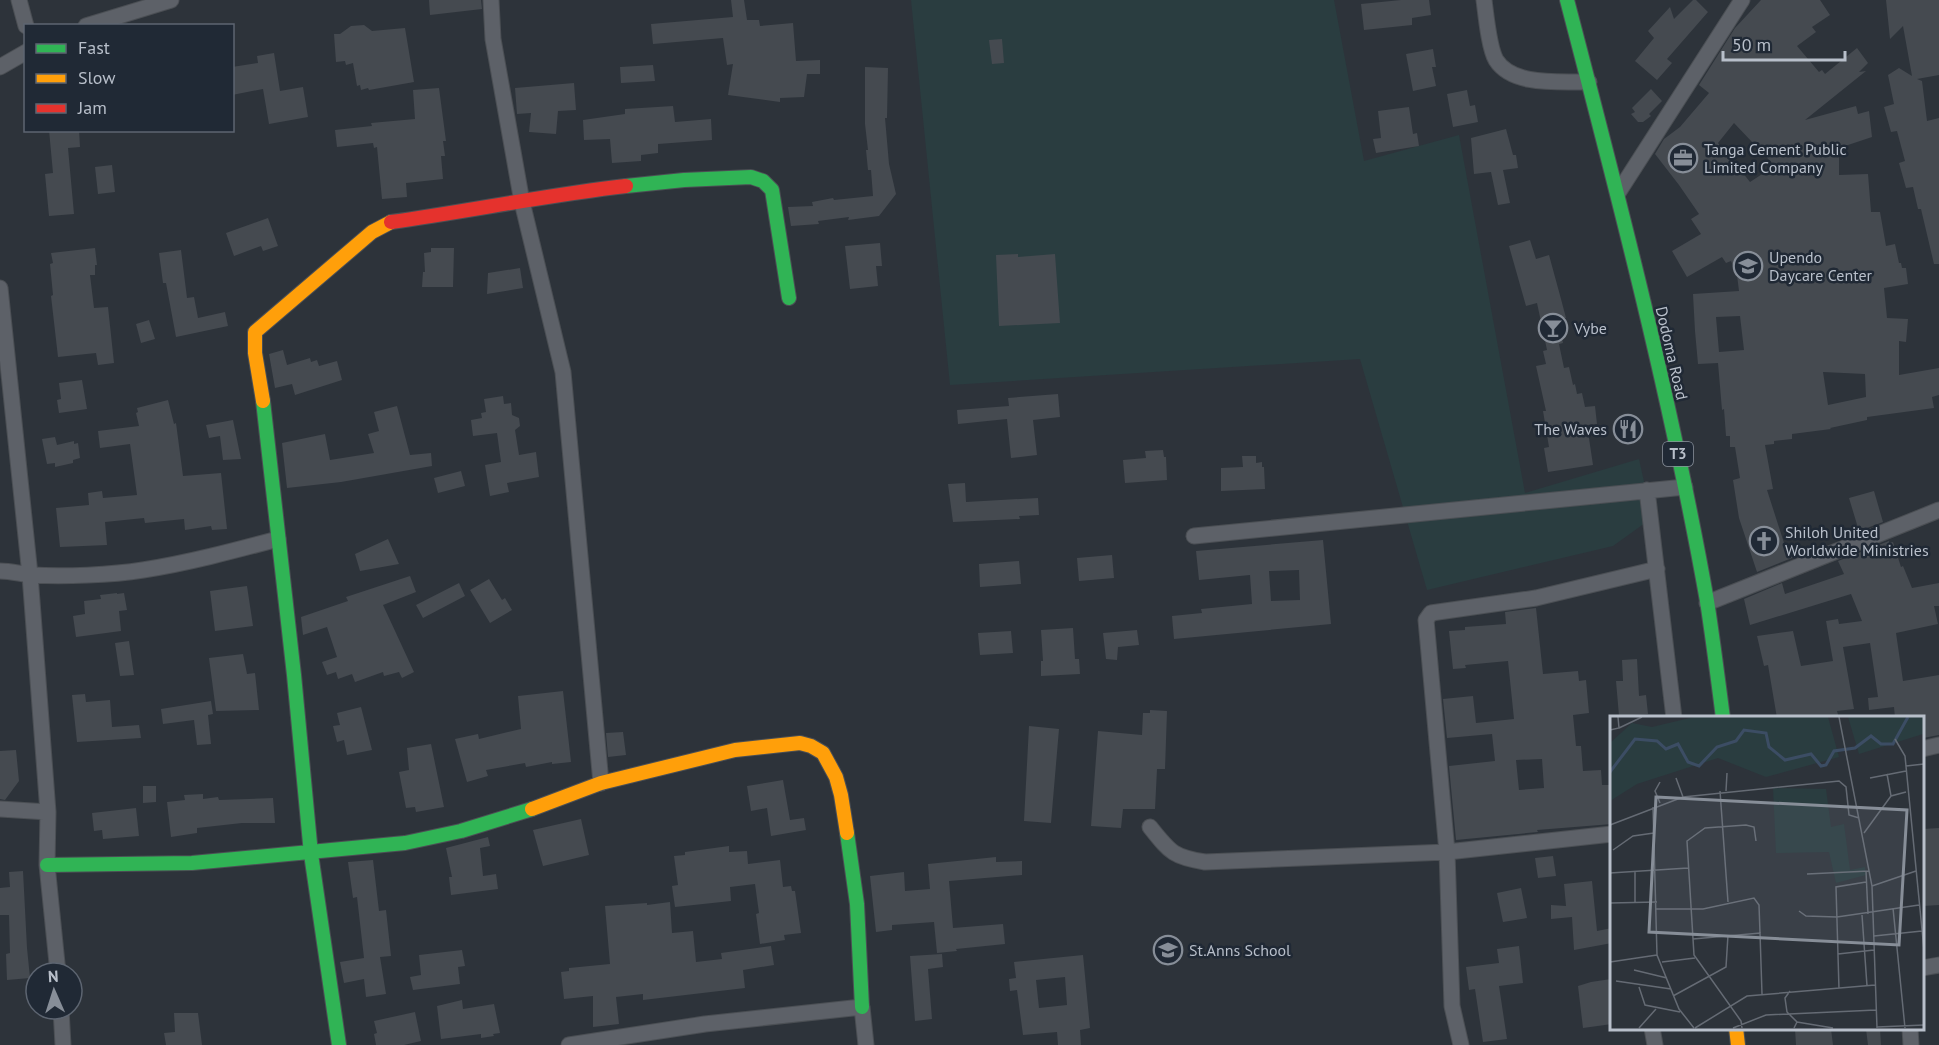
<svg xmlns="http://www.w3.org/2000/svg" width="1939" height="1045" font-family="'PT Sans',sans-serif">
	<rect width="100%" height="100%" fill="#2d333a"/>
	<path fill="#2a3d40" d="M911,0H1334L1364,161L1459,135L1525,493L1639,459L1652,518L1613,546L1427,590L1360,359L950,385Z"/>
	<path fill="#454a50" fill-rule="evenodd" d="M429,0H481L482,9L430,15Z
		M731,0H744L747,20H759L760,26L793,23L796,61L820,60V74H807L804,97L780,98V102L728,95L733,64L727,65L723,38L653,44L651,24L733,17Z
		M1401,0H1429L1431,15L1412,18V25L1364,30L1361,4Z
		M1693,0H1696L1708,12L1667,59L1672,63L1657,80L1635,61L1654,38L1648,31L1670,7L1674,19Z
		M1761,0H1820L1830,15L1812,27L1816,32L1797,46L1819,72L1822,70L1825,74L1857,48L1868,63L1859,72L1866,71L1805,120L1856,106L1858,114L1869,111L1872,137L1839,148V175L1868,174L1871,212H1880L1886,246L1895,244L1899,263H1901L1902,268H1906L1908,284L1884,288L1887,318L1908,319L1906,342L1899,341V375L1939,368V395L1932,397L1934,408L1867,417V420L1830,428L1831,429L1792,434V439L1774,441V444L1765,445L1773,489L1767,490L1785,546L1793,544L1797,556L1757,572L1739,518L1733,480L1740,478L1735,447H1730V436H1726L1724,409L1722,410L1718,363L1698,364L1695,331L1693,294L1739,291L1737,275L1731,261L1726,263L1722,257L1687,277L1672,251L1701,234L1691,219L1699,214L1679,185L1655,154L1664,139L1680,127L1709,93L1699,85L1735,28ZM1734,123L1772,163L1773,167L1750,182L1735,163L1733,164L1718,143ZM1740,316L1744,350L1719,352L1716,317ZM1823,372L1865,374L1866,397L1828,405Z
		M1886,0H1939V75L1917,79L1922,81L1927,121L1939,118V264H1934L1921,209H1918L1913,187L1906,188L1899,163L1905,161L1897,131L1891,132L1884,107L1894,104L1888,75L1899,68L1912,76L1903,26L1890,39Z
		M364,25L372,31L405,28L414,82L369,90L368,88L361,90L360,85L357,86L353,63L346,65L345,61L336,62L334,34H340L351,26Z
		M1002,39L1004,63L992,64L989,40Z
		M1433,49L1436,67H1432L1436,86L1413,91L1406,54Z
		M274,53L280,91L303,87L308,117L269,124L263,89L232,95V67L258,63L257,56Z
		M653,65L655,81L621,83L620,67Z
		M865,67L888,68L887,118H885L889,164L896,194L879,216L848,220L849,217L818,221L819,224L791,226L788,207L813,206L812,202L833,198L834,200L873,196L871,170H868L866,150H868L865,124Z
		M574,83L576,110L558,111L556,134L529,132L531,113L517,114L515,88Z
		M439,88L446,141H443L445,156H441L443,179L406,183L407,197L382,199L377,147L374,148L373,143L337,147L335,130L372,126L371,123L415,119L413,90Z
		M1651,89L1662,101L1649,114L1651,116L1643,122H1638L1631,114L1635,112L1632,108Z
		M1467,90L1470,106L1475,105L1478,122L1453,127L1447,94Z
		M673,106L675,122L711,119L712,140L658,144V153L641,155V161L612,163L610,139L584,140L583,120L625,114V109Z
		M1409,107L1413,134L1417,133L1419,146L1376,153L1373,139L1381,138L1378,111Z
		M1506,129L1513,155H1516L1518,168L1503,170L1510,203L1498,205L1491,172L1474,174L1471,138Z
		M49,130H79L80,147L68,148L74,214L49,216L45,174L53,173Z
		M112,165L115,192L98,194L95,167Z
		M268,218L278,246L263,251L261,246L234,256L226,233Z
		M1530,240L1536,259L1549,255L1561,299L1566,318L1558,320L1563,343L1559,344L1564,368L1569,367L1573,385L1575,384L1577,394L1582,393L1585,407L1595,406L1597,424L1587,425L1593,465L1548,472L1544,448L1549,447L1543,411H1546L1536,366L1546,364L1543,351L1547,350L1537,303L1526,306L1509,246Z
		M880,243L882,266H876L878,286L850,289L845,246Z
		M95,248L97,265H95V275H90L94,308L108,307L114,363L98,365L96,353L58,357L51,296L53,295L50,264L53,263L51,253Z
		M431,248H454L453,287H422L423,272H425L424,253L431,252Z
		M181,250L187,298L194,297L198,318L225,312L228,326L176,337L166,283H163L159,253Z
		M1018,254V257L1055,254L1060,323L999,326L996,255Z
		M520,268L523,288L487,294L488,273Z
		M149,320L155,339L141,343L136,324Z
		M283,350L287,365L310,358L311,362L317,360L319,366L337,361L342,380L295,395L292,384L275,388L269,354Z
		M82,380L87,409L59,413L57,400L61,399L59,383Z
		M1058,394L1060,417L1033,420L1037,455L1011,458L1007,419L958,424L957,410L1009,406L1008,398Z
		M503,396L504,404L511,403L512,415L519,418L520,426L515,430L519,455L536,452L539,477L507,483L509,492L490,496L485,465L501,462L497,433L473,436L471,420L482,418L481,413L486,412L484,399Z
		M168,400L174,424L176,423L183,476L221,473L227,529L212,530L211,526L185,530L184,519L145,523L144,518L105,522L107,545L60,547L56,508L89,505L88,493L102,491L103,498L137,495L130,444L100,448L98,431L139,426L136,413L138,412L137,408Z
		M397,406L410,455L431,453L432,466L341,482L287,488L282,443L325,434L330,460L374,453L368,434L379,431L374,412Z
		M233,420L241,459L223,460L220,436L209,438L206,425Z
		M55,437L57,445L74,441V444L78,443L80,458L73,460V463L55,467V463L47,464L42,439Z
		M1163,450L1164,457H1166L1167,480L1125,483L1123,460L1146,458L1145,451Z
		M1242,456H1256V463L1262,462V467H1264L1265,489L1221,491V468L1243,467Z
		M461,471L465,486L438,493L434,478Z
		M965,483L966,502L1038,498L1039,515L1019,516L1020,519L953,522L948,484Z
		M1874,491L1883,522L1859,531L1849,498Z
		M388,539L399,564L360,571L355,554Z
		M1323,540L1331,624L1174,639L1172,616L1202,613L1201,609L1252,604L1250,575L1199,580L1196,551ZM1299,570L1300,600L1271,601L1269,571Z
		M1889,541V543L1893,542L1901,567L1903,566L1912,588L1939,583V606H1934L1938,624L1896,633L1903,681L1939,675V735L1923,738V718H1895L1894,707L1869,710L1868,698L1878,697L1870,643L1843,647L1854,709L1837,711L1839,718H1777L1768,665L1764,666L1757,636L1793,631L1801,666L1833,661L1826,621L1838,619L1839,624L1862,621L1851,594L1750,625L1744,599L1782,583L1785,594L1844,574L1838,561Z
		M1112,555L1114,578L1079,581L1077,558Z
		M1019,561L1021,584L980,587L979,564Z
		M410,576L416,592L383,605L414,672L402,678L399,672L384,676L383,672L355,682L352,674L338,679L336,672L327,675L322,662L337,657L327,627L303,635L301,617L348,601L346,597Z
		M489,579L502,600L505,598L512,610L490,623L470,590Z
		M459,583L465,596L423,618L416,605Z
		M247,586L253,626L215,631L210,591Z
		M117,593V594L124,593L127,610L119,611L121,631L76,637L73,616L85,614L84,601L101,599L100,595Z
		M1536,608L1543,674L1578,671L1579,681L1586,680L1589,713L1573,715L1576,746H1581L1583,771L1601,770L1602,785H1612V824L1537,830L1538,832L1456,840L1449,766L1495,761L1492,734L1447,738L1443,699L1473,696L1476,723L1514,719L1508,661L1465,665L1466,668L1453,669L1449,631L1465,630V627L1506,624L1505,612ZM1542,759L1544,788L1519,790L1516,760Z
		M1073,628L1075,659H1079L1080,674L1041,676V661H1043L1041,630Z
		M1137,630L1139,645L1118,647L1117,660L1106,659L1103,633Z
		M1011,631L1013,653L980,655L978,633Z
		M129,641L134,675L120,676L115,643Z
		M243,654L247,674L255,673L259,710L216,711L209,658Z
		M1637,659L1639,696L1646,695L1648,714L1619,716L1616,681H1623L1622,660Z
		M563,691L571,762L552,764V762L526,767L525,763L486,770L488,776L467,782L455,739L478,734L479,739L521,729L518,696Z
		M85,694L86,702L110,700L112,727L139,725L141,738L77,742L72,695Z
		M211,701L213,714L208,715L211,744L197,745L194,720L163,724L161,709Z
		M361,707L372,750L347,755L344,740L337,742L333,726L340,725L337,713Z
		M1150,710L1167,711L1165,769H1157L1155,809H1123L1121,828L1091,826L1098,731L1142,735L1143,713H1150Z
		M1029,726L1059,729L1051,823L1024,821Z
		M623,732L626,755L608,757L606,733Z
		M431,744L444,807L416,812L415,807L406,808L399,772L409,770L407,748Z
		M16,750L19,781L5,800L0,799V751Z
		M783,780L790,820L804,818L806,830L771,836L767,808L751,811L747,786Z
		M143,786H156V802L143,803Z
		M203,794V799L218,797L219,800L273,798L275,823H242L197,828V833L171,837L167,802L185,800L184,795Z
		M136,808L139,836L103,839L102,830L94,831L92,813Z
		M581,819L589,855L543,866L533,830Z
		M1939,828V905L1923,906V829Z
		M488,837L490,846L480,848L483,876L496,874L498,889L451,895L449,877H452L446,848Z
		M729,846V852L747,851L748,864L780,860L783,887L791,886L792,891H795L801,933L784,935L785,940L760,944L756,914L759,913L755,884L730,887L731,901L675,907L672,886L678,885L674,856L685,855V852Z
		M1553,856L1556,876L1538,878L1535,858Z
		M996,857V862L1022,861V875L949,881L953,928L1003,924L1005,944L956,949L957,951L937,953L934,922L892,925V930L876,932L870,876L904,872L905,891L930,889L928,864Z
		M373,860L379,911L386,910L391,956L380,957L386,994L366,997L364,979L344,983L340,962L364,958L357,897L353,898L348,862Z
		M23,871L27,948L30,978L7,980L6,954L10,953L9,915H0V888L10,887L9,872Z
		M1592,881L1597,931L1612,928V943L1574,950L1572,917L1551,919V905L1566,906L1564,884Z
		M1521,888L1527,918L1503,922L1497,893Z
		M670,902L672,933L693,931L696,962L722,959L721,953L771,946L774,965L743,970L745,988L643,1000V994L616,997L619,1024L593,1027V996L564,999L561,972L569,971V968L610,964L605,906L647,903V905Z
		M1519,946L1523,983L1499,986L1507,1039L1483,1042L1475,989L1469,990L1466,967L1499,963L1497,949Z
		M462,950L465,966L458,967L460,984L413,990L410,977L421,975L419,955Z
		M942,954L943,967L928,969L932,1019L915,1021L910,956Z
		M1083,955L1090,1028L1080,1030L1081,1045H1058L1057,1032L1023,1035L1017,990L1010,991L1009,979L1016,978L1014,962ZM1065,977L1067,1005L1039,1008L1036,980Z
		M1611,979L1612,999H1609L1612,1024L1583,1028L1578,986L1591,982Z
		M462,1000L463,1009L494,1004L500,1033L493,1034L494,1036L481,1038V1034L441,1039L437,1006Z
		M415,1012L421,1041L404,1045H376L374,1034L377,1033L374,1021Z
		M174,1013H198L202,1045H166L164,1033L175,1032Z
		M1795,1029H1831L1833,1045H1796Z
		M1866,1029H1880L1881,1045H1868Z"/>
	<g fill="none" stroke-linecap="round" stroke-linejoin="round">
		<g stroke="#4b4f54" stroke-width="17">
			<path id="street" d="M19,0L26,26
				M491,0L493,39L522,202L563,372L601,783
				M1484,0C1486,15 1489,48 1496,60C1513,87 1561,81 1589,82
				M86,26L171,0
				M0,67L26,52
				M1618,193L1742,0
				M0,288L30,575L48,812L47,865L58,973
				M1647,490L1674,718
				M1194,536L1685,487
				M0,571C11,571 21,574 32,575C63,577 112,575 143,570C188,563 233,551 278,539
				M1707,603L1939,510
				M1922,749L1939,745
				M0,809L48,812
				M1150,827C1170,852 1173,857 1205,862L1447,852L1612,834
				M1922,968L1939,965
				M61,1009L63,1045
				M1652,1028L1655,1045
				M1910,1028L1911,1045
				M569,1045L705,1024L862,1007L866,1045
				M1461,1045L1452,1006L1447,852L1426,620L1431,613L1536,598L1657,569"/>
		</g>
		<g stroke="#4b4f54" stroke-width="16">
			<path id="fast" d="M1567,0C1619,199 1671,399 1707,601C1713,640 1718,679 1723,718
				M626,186L684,180L751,177L763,181L772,190L789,298
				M263,401L294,675L311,854L339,1045
				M847,833L857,904L862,1007
				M47,865L192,863L405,843L461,831L532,809"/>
		</g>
		<g stroke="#4b4f54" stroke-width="16">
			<path id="slow" d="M263,401L255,353V332L372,232L391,222
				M532,809L601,783L735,750L800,743L811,746L823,753L836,777L841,795L847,833
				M1736,1028L1738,1045"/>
		</g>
		<g stroke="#4b4f54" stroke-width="16">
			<path id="jam" d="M391,222C470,211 547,195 626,186"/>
		</g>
		<use href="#street" stroke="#5d6168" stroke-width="15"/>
		<use href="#fast" stroke="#30b455" stroke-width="14"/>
		<use href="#slow" stroke="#ff9f0a" stroke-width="14"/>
		<use href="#jam" stroke="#e5322d" stroke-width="14"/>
	</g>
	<defs>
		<g id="office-ring" transform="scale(1.5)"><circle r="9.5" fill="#202935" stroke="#878e98" stroke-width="1.5"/><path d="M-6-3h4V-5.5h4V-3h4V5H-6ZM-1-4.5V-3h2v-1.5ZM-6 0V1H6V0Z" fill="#878e98"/></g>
		<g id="school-ring" transform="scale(1.5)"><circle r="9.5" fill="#202935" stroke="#878e98" stroke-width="1.5"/><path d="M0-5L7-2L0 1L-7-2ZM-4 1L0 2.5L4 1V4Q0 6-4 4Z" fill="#878e98"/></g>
		<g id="bar-ring" transform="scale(1.5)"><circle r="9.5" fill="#202935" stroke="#878e98" stroke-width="1.5"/><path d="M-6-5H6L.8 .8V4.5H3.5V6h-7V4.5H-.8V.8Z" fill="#878e98"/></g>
		<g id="restaurant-ring" transform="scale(1.5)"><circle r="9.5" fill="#202935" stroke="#878e98" stroke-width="1.5"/><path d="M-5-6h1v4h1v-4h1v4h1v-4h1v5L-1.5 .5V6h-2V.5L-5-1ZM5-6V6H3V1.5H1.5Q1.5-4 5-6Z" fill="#878e98"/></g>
		<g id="church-ring" transform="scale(1.5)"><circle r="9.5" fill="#202935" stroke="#878e98" stroke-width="1.5"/><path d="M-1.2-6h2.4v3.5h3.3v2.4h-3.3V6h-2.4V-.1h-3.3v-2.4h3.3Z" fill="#878e98"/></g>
	</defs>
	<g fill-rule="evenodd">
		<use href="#office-ring" x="1683" y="158"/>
		<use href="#school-ring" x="1748" y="266"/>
		<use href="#bar-ring" x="1553" y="328"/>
		<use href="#restaurant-ring" x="1628" y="429"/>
		<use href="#church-ring" x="1764" y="541"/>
		<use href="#school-ring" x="1168" y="950"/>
	</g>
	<g text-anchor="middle" stroke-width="5" stroke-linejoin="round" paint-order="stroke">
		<rect fill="#202935" stroke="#8a929d" stroke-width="1.5" x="1663" y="442" width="30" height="24" rx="4.5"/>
		<g font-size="15" font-weight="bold" fill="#b8bfca">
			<text x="1678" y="459">T3</text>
		</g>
		<g font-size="16" fill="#b8bfca" stroke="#202935" text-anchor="start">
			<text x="1704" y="155">Tanga Cement Public<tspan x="1704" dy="18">Limited Company</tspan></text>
			<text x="1769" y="263">Upendo<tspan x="1769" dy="18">Daycare Center</tspan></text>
			<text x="1574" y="334">Vybe</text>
			<text x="1607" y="435" text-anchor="end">The Waves</text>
			<text x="1785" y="538">Shiloh United<tspan x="1785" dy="18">Worldwide Ministries</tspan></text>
			<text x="1189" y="956">St.Anns School</text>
		</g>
		<g font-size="16" fill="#b8bfca" stroke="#202935">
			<text transform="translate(1672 353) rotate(77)" y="6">Dodoma Road</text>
		</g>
	</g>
	<g transform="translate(1610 716)">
		<rect width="314" height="314" fill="#2d333a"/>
		<path d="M84,1H218L229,41L156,61L108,42L27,68L0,85V27L22,7L42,11ZM238,1H313V18L249,38ZM163,72L216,73L221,111L234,108L240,154L255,151L256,159L226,167L219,136L166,137Z" fill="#2a3d40"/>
		<path fill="none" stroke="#3c4d64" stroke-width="3" d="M0,56L25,23L47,25L56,33L68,28L78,46L89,50L107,31L126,25L134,14L156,17L159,31L175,44L201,38L211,50L216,49L224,35L245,32L261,20L271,28H283L298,1"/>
		<path fill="none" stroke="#656b74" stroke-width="1.5" d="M229,1L262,170L267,312M9,12L32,1M0,14L9,12L8,1M285,23L295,40L314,234M296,50L314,48M277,58L281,80M66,62L73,81M260,62L296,55M110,75L118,186M116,75L117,57M50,87L45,75L50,66M43,91L47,239L69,293L84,312M0,109L73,81L229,65L236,71L239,99L249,102M254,117L281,80L296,76M3,134L23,120L44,117M256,155L258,198M25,156V187M0,157L78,152M197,158L259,155M262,170L306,155M0,187L47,186M283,192L295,312M46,193H93L144,182L149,189L150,217M189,195L196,200L227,201L309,189M252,199L257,270M264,220L312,215M83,223L150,217L152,278M228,238L264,234M0,246L47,239M52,246L85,242M24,254L57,262M6,265L61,273M29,271L35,289L70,296M229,273L226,171L256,166M180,275L175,282L177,296L187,306L184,312M63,280L116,251L118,219M187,306L223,312M267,311L314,309M29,312L46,293M85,312L137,280L265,269M123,312L156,299L266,294M132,312L131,305L84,239L77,125L95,112L136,109L144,111L146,125"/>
		<path fill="#878e98" fill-opacity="0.15" stroke="#878e98" stroke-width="3" d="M46,81L297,94L289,229L39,216Z"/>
		<rect width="314" height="314" fill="none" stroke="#b8bfca" stroke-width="3"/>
	</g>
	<rect x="24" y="24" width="210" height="108" fill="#202935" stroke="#5d6571" stroke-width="1.5"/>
	<rect x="36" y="44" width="30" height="9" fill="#30b455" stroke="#5d6571" stroke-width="1.5"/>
	<text x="78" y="54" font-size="18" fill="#b8bfca">Fast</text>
	<rect x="36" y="74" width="30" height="9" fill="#ff9f0a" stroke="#5d6571" stroke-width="1.5"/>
	<text x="78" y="84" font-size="18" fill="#b8bfca">Slow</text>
	<rect x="36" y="104" width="30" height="9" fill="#e5322d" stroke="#5d6571" stroke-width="1.5"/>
	<text x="78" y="114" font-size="18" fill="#b8bfca">Jam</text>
	<g transform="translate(54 991) rotate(357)"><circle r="28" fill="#202935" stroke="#5d6571" stroke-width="1.5"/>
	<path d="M0-4.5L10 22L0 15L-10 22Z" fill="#878e98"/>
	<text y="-9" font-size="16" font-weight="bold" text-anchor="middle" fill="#b8bfca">N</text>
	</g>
	<path d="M1723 51v9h122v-9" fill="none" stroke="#b8bfca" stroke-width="3"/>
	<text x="1732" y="51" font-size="18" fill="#b8bfca" stroke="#202935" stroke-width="4.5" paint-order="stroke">50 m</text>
</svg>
